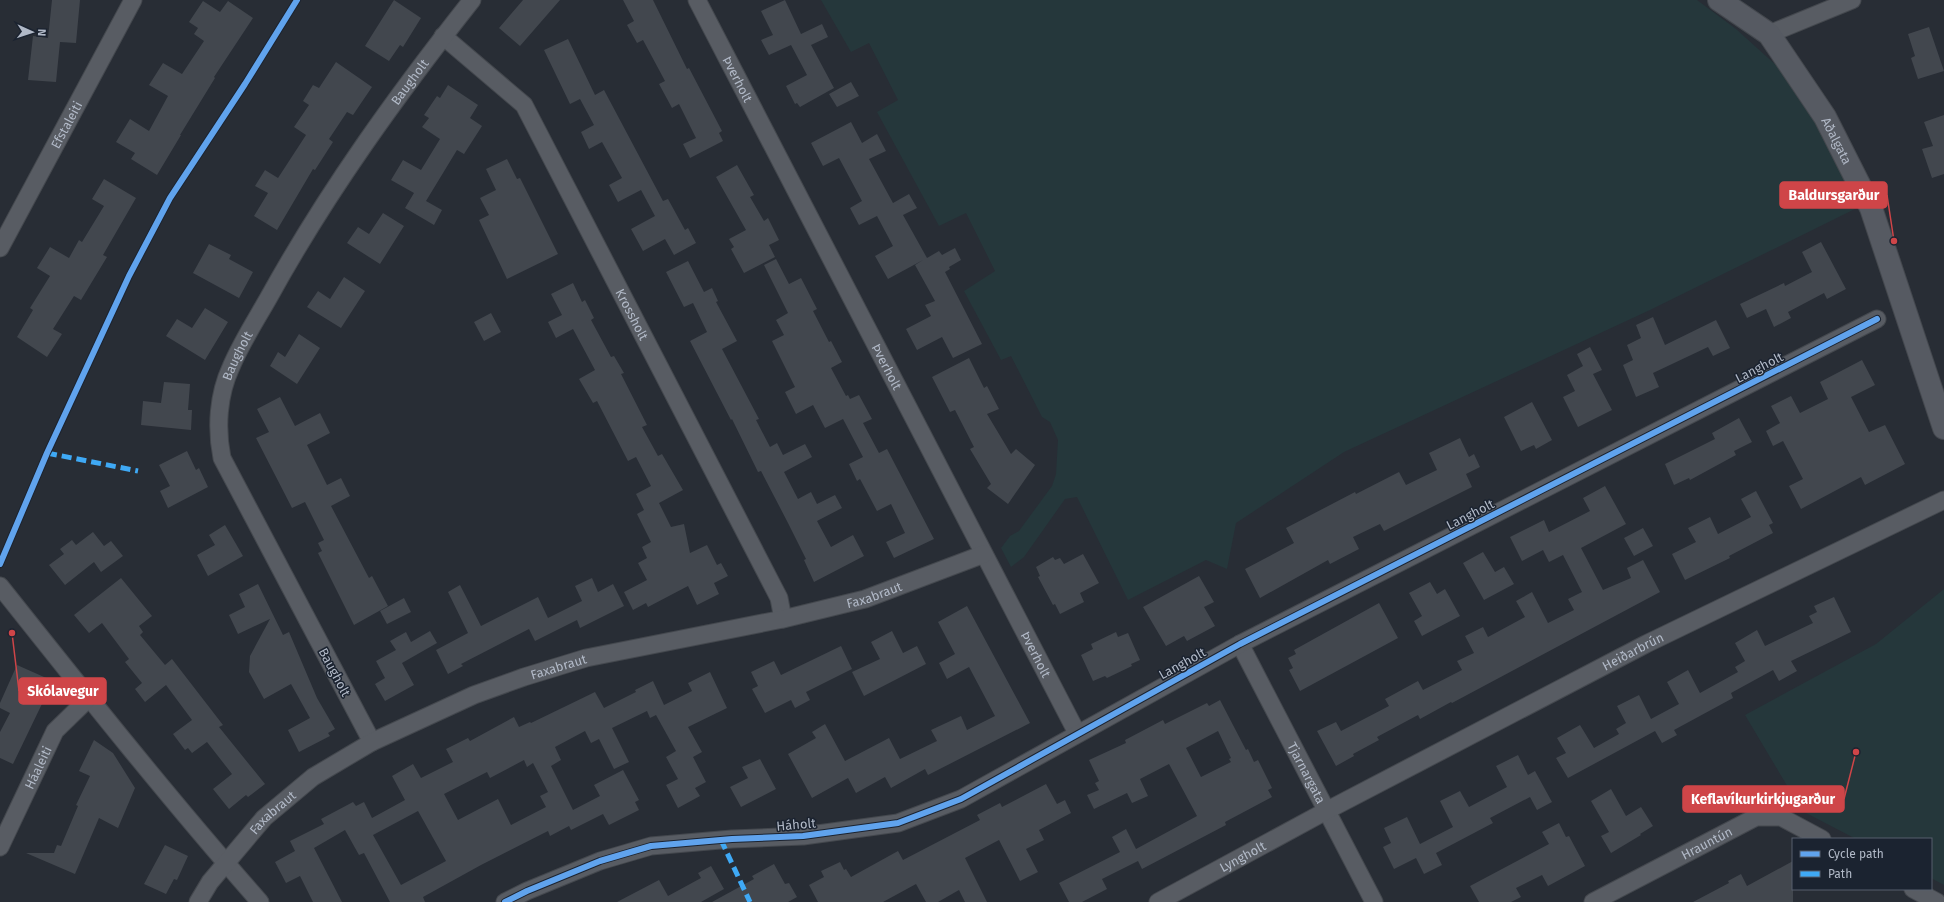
<svg xmlns="http://www.w3.org/2000/svg" width="1944" height="902" font-family="'Fira Sans',sans-serif">
	<rect width="100%" height="100%" fill="#282d35"/>
	<path fill="#25373b" d="M821,0H1697L1736,29L1788,76L1833,142L1857,208L1650,310L1344,452L1236,523L1227,569L1206,560L1128,600L1077,497L1065,499L1024,557L1011,567L1001,548L1010,536L1019,531L1052,486L1056,474L1058,440L1050,422L1042,417L1011,356L1001,360L964,291L995,271L966,213L939,226L877,112L898,100L869,43L851,52Z
		M1944,589V885L1931,878V839H1856L1783,801L1789,789L1745,715L1876,644Z"/>
	<path fill="#42474e" fill-rule="evenodd" d="M52,0H80L76,43L60,42L56,82L28,80L33,36L48,38Z
		M394,0L421,18L403,47L400,45L389,61L365,46Z
		M523,0H560L520,46L499,28Z
		M623,0H653L687,69L689,68L722,131L719,133L723,141L690,158L683,144L696,138L679,104L672,108L659,84L665,81L643,40L637,43L627,25L634,21Z
		M785,0L801,34L822,24L828,37L811,45L834,88L800,107L797,103L795,104L786,86L807,75L791,45L769,55L761,40L773,35L761,11Z
		M203,1L220,12L228,1L253,18L214,77L215,78L180,135H181L157,175L131,159L135,153L116,142L130,119L149,131L168,96L149,85L163,63L182,74L204,41L194,34L198,28L189,22Z
		M1929,27L1944,71L1918,79L1911,58L1915,56L1908,34Z
		M568,39L595,95L604,90L663,201L668,199L685,230L688,228L696,243L674,255L665,239L643,251L631,229L655,216L641,190L618,202L609,185L622,178L602,142L589,149L581,132L594,125L580,99L570,104L544,50Z
		M336,62L372,87L353,115L347,112L329,139L333,142L315,170L313,169L277,230L254,216L268,193L255,186L265,170L278,178L306,135L294,127L309,105L303,101L313,85L319,88Z
		M851,82L859,96L837,107L829,94Z
		M448,85L478,105L470,118L482,126L464,154L457,150L426,201L442,210L434,225L405,208L414,193L391,180L403,160L421,170L440,139L422,127L429,118L424,115L437,96L440,98Z
		M1944,115V174L1932,178L1922,149L1933,146L1924,122Z
		M851,122L862,143L877,134L886,151L869,159L893,203L909,194L917,208L903,215L927,258L939,251L942,255L955,248L961,260L949,267L950,269L945,272L982,344L953,358L942,337L917,350L906,329L931,316L925,305L935,301L915,265L923,260L888,279L875,256L893,246L877,216L859,225L850,208L862,201L839,158L823,166L811,143Z
		M507,159L517,179L520,178L558,254L507,279L479,220L489,215L480,198L496,190L486,169Z
		M737,165L754,195L750,197L764,221L768,218L779,240L769,245L775,257L744,273L731,249L734,247L729,239L746,230L716,177Z
		M104,179L136,198L103,255L107,257L81,300L74,296L53,329L62,334L47,357L17,337L33,310L30,308L50,276L37,268L50,247L69,258L79,240L82,242L104,206L92,199Z
		M383,213L404,226L380,264L347,243L358,227L369,234Z
		M1821,242L1846,289L1827,299L1824,293L1788,312L1791,318L1774,327L1766,309L1747,318L1740,304L1784,283L1785,286L1812,272L1802,252Z
		M209,244L231,255L229,259L253,272L239,298L193,273Z
		M776,259L789,284L801,278L817,309L813,311L829,342L831,341L842,362L831,368L846,396L848,395L850,399L859,395L872,419L863,423L879,453L887,449L934,539L894,558L886,542L905,533L891,504L877,511L860,479L857,481L849,464L863,457L843,419L825,428L813,405L796,414L785,392L795,387L772,341L784,335L776,320L788,313L764,265Z
		M688,261L704,292L712,288L718,301L716,302L737,341L722,349L759,419L756,420L770,447L777,443L783,455L805,444L812,457L784,472L798,499L811,492L817,504L835,495L842,508L817,521L831,547L853,535L864,556L814,582L804,560L806,559L788,523L761,471L758,472L732,419L731,420L690,341L707,332L693,303L684,307L666,272Z
		M344,277L365,291L341,328L307,307L318,291L330,299Z
		M573,283L582,302L585,300L594,318L591,320L611,357L614,356L624,373L621,374L647,425L642,427L658,456L662,454L683,490L659,503L671,527L684,524L690,553L707,545L717,565L721,563L728,576L714,583L719,594L697,605L688,586L648,607L646,603L633,610L624,592L647,580L638,563L647,558L642,547L651,542L637,514L644,510L636,494L651,486L636,457L628,461L597,401L593,403L579,379L595,370L573,329L556,338L548,322L562,315L551,294Z
		M205,308L228,322L205,360L166,336L177,319L192,328Z
		M491,313L501,332L484,341L474,322Z
		M1653,317L1665,345L1716,320L1730,348L1713,356L1708,347L1653,373L1659,387L1636,397L1623,365L1633,360L1627,345L1641,338L1636,325Z
		M299,334L320,348L297,384L270,366L278,352L285,357Z
		M1590,347L1602,370L1593,374L1612,410L1578,427L1563,397L1575,391L1567,375L1583,366L1577,354Z
		M969,358L984,388L987,386L999,409L987,414L1011,454L1016,449L1035,465L1008,504L987,488L991,484L970,449L974,447L955,410L950,412L932,377Z
		M1862,360L1875,385L1851,397L1869,432L1885,425L1905,464L1865,485L1861,477L1801,509L1789,486L1803,479L1783,441L1773,446L1766,431L1780,423L1771,406L1791,396L1800,413L1828,399L1820,382Z
		M164,382L190,384L188,410H192L191,430L141,425L143,401L161,403Z
		M280,397L295,426L320,413L330,433L307,445L327,485L341,478L350,496L331,506L369,578L372,576L388,606L354,625L318,553L322,551L318,543L324,540L305,502L292,508L256,438L269,432L257,409Z
		M1532,402L1552,440L1536,449L1534,445L1521,451L1504,417Z
		M1739,418L1752,442L1734,451L1736,455L1690,480L1689,478L1674,485L1665,464L1715,439L1712,433Z
		M1460,438L1469,457L1474,454L1480,467L1466,474L1472,487L1384,531L1380,524L1353,537L1359,549L1330,564L1328,560L1260,598L1245,569L1294,543L1286,528L1355,492L1356,494L1399,472L1406,485L1437,470L1429,453Z
		M187,451L196,470L199,468L208,487L168,508L160,491L170,486L159,465Z
		M1605,486L1626,524L1581,548L1603,590L1631,578L1627,568L1643,560L1660,592L1452,703L1451,702L1420,719L1418,715L1377,737L1379,740L1353,754L1354,756L1336,766L1317,731L1336,722L1341,731L1389,706L1385,699L1418,681L1423,690L1462,670L1457,661L1474,653L1465,636L1483,627L1488,637L1525,617L1516,601L1532,592L1548,623L1574,610L1568,599L1582,592L1563,555L1549,562L1543,550L1522,561L1510,537L1544,520L1549,532L1590,511L1583,498Z
		M1756,491L1773,523L1769,525L1773,533L1729,556L1730,558L1685,580L1672,554L1696,542L1688,528L1710,517L1718,534L1751,517L1741,499Z
		M225,525L243,556L208,576L197,555L215,545L209,535Z
		M1643,528L1653,546L1634,556L1624,538Z
		M93,532L104,546L111,541L123,556L101,572L94,562L65,585L49,565L64,554L60,549L72,540L76,545Z
		M1483,552L1495,572L1504,567L1514,584L1484,600L1463,563Z
		M1083,554L1099,583L1080,593L1084,602L1060,614L1055,604L1053,605L1038,577L1040,576L1036,567L1053,557L1055,560L1060,558L1064,564Z
		M1199,576L1214,602L1204,607L1215,626L1187,641L1184,636L1166,646L1143,607Z
		M121,578L152,616L139,626L143,632L140,635L165,665L172,659L223,725L219,727L265,784L248,797L246,795L229,809L213,789L232,774L207,742L192,753L188,748L185,750L173,734L192,720L166,685L145,702L135,689L142,683L125,662L129,659L102,623L89,633L74,615Z
		M592,578L598,592L613,584L624,606L580,628L577,620L535,641L529,629L461,664L463,666L448,674L436,650L468,633L448,592L460,585L481,626L538,597L548,618L582,601L575,586Z
		M1430,582L1437,594L1445,589L1460,616L1422,636L1414,621L1422,616L1409,593Z
		M258,584L283,635L289,632L317,698L335,729L328,733L330,736L299,752L288,730L310,718L291,684L264,699L249,672L250,656L270,619L238,634L229,615L245,607L239,594Z
		M1834,597L1851,632L1791,661L1797,671L1779,681L1773,670L1731,693L1733,698L1674,730L1677,735L1662,743L1655,731L1568,778L1556,758L1566,753L1557,738L1580,725L1594,748L1619,734L1616,729L1626,723L1617,706L1639,695L1651,719L1679,704L1667,682L1688,670L1700,693L1738,672L1735,667L1745,661L1735,643L1757,630L1765,646L1813,623L1809,616L1817,612L1814,606Z
		M404,598L411,612L387,624L380,611Z
		M1379,603L1398,638L1300,691L1289,670L1293,668L1288,658L1296,654L1294,650Z
		M967,606L1030,723L928,775L925,769L891,788L885,777L856,793L848,778L812,798L788,754L816,738L812,732L825,724L845,761L889,738L900,759L937,741L931,730L961,716L967,730L995,716L969,667L947,679L939,663L955,654L938,622Z
		M430,631L437,643L402,663L414,685L385,701L375,684L385,678L376,661L396,650L390,641L406,632L411,642Z
		M892,631L903,653L917,646L926,664L864,696L852,672L880,659L871,642Z
		M1116,632L1118,637L1128,633L1140,660L1131,664L1132,666L1107,678L1105,676L1093,681L1081,655L1093,649L1091,644Z
		M841,646L852,669L806,692L810,700L795,708L791,700L765,713L752,689L758,686L751,672L774,661L781,675Z
		M17,665L53,681L13,764L0,758V732L10,713L0,708V703Z
		M710,672L727,708L688,727L702,752L693,757L706,782L695,788L700,796L678,808L666,785L678,779L666,757L676,751L656,715L650,718L647,711L612,728L629,762L614,769L599,739L591,743L585,731L555,747L561,760L551,766L573,810L600,796L594,785L623,770L639,800L635,802L639,810L609,825L603,814L571,830L569,826L550,836L548,831L481,865L423,897L425,902H390L364,853L359,855L345,830L314,848L342,902H313L300,876L286,883L275,862L295,851L290,841L324,824L321,819L353,802L356,806L364,802L372,818L405,800L392,776L413,764L421,778L453,762L446,749L468,738L470,741L514,717L519,727L530,722L531,723L595,692L604,708L636,692L635,690L653,681L664,705L692,691L688,683ZM524,760L527,767L533,763L548,792L540,796L546,807L511,825L498,799L458,820L444,794L487,772L490,778ZM418,811L446,861L401,885L373,835Z
		M1220,700L1246,750L1248,749L1254,762L1258,760L1272,788L1268,790L1272,797L1225,822L1226,825L1142,869L1138,861L1102,879L1107,889L1082,902H1069L1059,883L1120,852L1112,837L1126,829L1136,849L1197,816L1169,764L1140,779L1148,796L1132,803L1127,793L1094,809L1087,795L1099,790L1095,783L1099,781L1089,760L1126,743L1125,740L1163,720L1165,724L1207,703L1209,706ZM1218,731L1231,758L1229,759L1231,762L1201,777L1186,748Z
		M94,740L113,753L135,788L118,828L99,818L75,874L26,853H54L57,845L61,846L78,806L76,805L90,776L79,771Z
		M1518,755L1528,775L1535,771L1552,802L1537,810L1530,797L1490,818L1493,823L1436,853L1442,865L1424,874L1416,858L1394,869L1383,847L1391,843L1384,828L1407,817L1420,844L1453,827L1440,801L1460,791L1469,807L1507,787L1496,766Z
		M760,759L776,789L741,807L730,787L748,778L742,767Z
		M1046,784L1057,804L1065,800L1071,813L1039,830L1044,840L1026,849L1038,872L1020,881L999,840L965,858L987,902H965L959,890L938,902H926L916,884L883,902H818L809,885L824,877L821,871L840,862L844,870L846,869L851,877L898,851L903,860L980,820L977,815L1000,803L1002,807Z
		M1611,789L1626,816L1641,807L1653,826L1640,834L1641,835L1611,853L1601,836L1609,832L1591,801Z
		M1559,823L1566,837L1569,836L1585,866L1548,886L1542,875L1516,888L1521,897L1511,902H1479L1470,886L1549,844L1542,832Z
		M165,845L188,856L177,880L174,879L166,894L144,884Z
		M1793,861V902H1693L1729,883L1728,881L1741,874L1747,886Z
		M774,864L785,884L789,883L797,897L788,902H712L754,879L752,876Z
		M711,866L724,889L701,902H617L659,880L668,896L701,878L698,873Z"/>
	<g fill="none" stroke-linecap="round" stroke-linejoin="round">
		<g stroke="#44484e" stroke-width="19">
			<g id="street">
				<path id="s1" d="M697,0L1077,733"/>
				<path d="M1769,34L1852,0"/>
				<path id="s2" d="M443,36L524,105L779,598L783,619"/>
				<path id="s3" d="M0,248L133,0"/>
				<path d="M0,586C85,693 170,800 260,902"/>
				<path id="s4" d="M1240,644L1374,902"/>
				<path id="s5" d="M372,742L222,458C216,428 218,395 231,367C241,343 256,320 269,297C327,192 397,95 472,0"/>
				<path id="s6" d="M0,847L55,731L89,698"/>
				<path d="M1913,889L1937,902"/>
				<path id="s7" d="M198,902L210,882L264,818L313,777L372,742L474,695L524,677L586,658L783,619L865,599L984,554"/>
				<path d="M505,902L527,891L600,861L651,846L732,839L803,836L898,823L961,799L1240,644L1877,319"/>
				<path id="s8" d="M1158,902L1326,811L1646,644L1944,500"/>
				<path id="s9" d="M1593,902L1756,817H1781L1822,839"/>
			</g>
		</g>
		<g stroke="#44484e" stroke-width="24">
			<g id="secondary">
				<path id="s10" d="M1719,0L1769,34L1825,117L1871,208L1944,428"/>
			</g>
		</g>
		<use href="#street" stroke="#585c63" stroke-width="17"/>
		<use href="#secondary" stroke="#565a62" stroke-width="22"/>
		<path stroke="#3fa9f5" stroke-width="5" stroke-dasharray="10 5" stroke-linecap="butt" d="M47,453L138,471
			M721,840L750,902"/>
		<g stroke="#1b2330" stroke-width="8">
			<path id="cycleway" d="M0,564L47,453L129,276L170,198L245,84L297,0
				M505,902L527,891L600,861L651,846L732,839L803,836L898,823L961,799L1240,644L1877,319"/>
		</g>
		<use href="#cycleway" stroke="#60a3ed" stroke-width="6"/>
	</g>
	<g text-anchor="middle" stroke-width="3" stroke-linejoin="round" paint-order="stroke">
		<g font-size="13" fill="#b1b9c7" stroke="#1b2330">
			<text dy="5" stroke="none"><textPath href="#s1" startOffset="89">Þverholt</textPath></text>
			<text dy="5" stroke="none"><textPath href="#s5" startOffset="751">Baugholt</textPath></text>
			<text dy="5" stroke="none"><textPath href="#s3" startOffset="140">Efstaleiti</textPath></text>
			<text dy="5" stroke="none"><textPath href="#s10" startOffset="187">Aðalgata</textPath></text>
			<text dy="5" stroke="none"><textPath href="#s2" startOffset="342">Krossholt</textPath></text>
			<text dy="5" stroke="none"><textPath href="#s5" startOffset="427">Baugholt</textPath></text>
			<text dy="5" stroke="none"><textPath href="#s1" startOffset="413">Þverholt</textPath></text>
			<text transform="translate(1759 367) rotate(-27)" y="5">Langholt</text>
			<text transform="translate(1470 514) rotate(-27)" y="5">Langholt</text>
			<text dy="5" stroke="none"><textPath href="#s7" startOffset="765">Faxabraut</textPath></text>
			<text dy="5" stroke="none"><textPath href="#s8" startOffset="537">Heiðarbrún</textPath></text>
			<text dy="5" stroke="none"><textPath href="#s1" startOffset="737">Þverholt</textPath></text>
			<text transform="translate(1182 663) rotate(-29)" y="5">Langholt</text>
			<text dy="5" stroke="none"><textPath href="#s7" startOffset="441">Faxabraut</textPath></text>
			<text transform="translate(335 672) rotate(62)" y="5">Baugholt</text>
			<text dy="5" stroke="none"><textPath href="#s6" startOffset="88">Háaleiti</textPath></text>
			<text dy="5" stroke="none"><textPath href="#s4" startOffset="145">Tjarnargata</textPath></text>
			<text dy="5" stroke="none"><textPath href="#s7" startOffset="117">Faxabraut</textPath></text>
			<text transform="translate(796 824) rotate(-5)" y="5">Háholt</text>
			<text dy="5" stroke="none"><textPath href="#s9" startOffset="128">Hrauntún</textPath></text>
			<text dy="5" stroke="none"><textPath href="#s8" startOffset="96">Lyngholt</textPath></text>
		</g>
	</g>
	<path fill="none" stroke="#cf4548" stroke-width="1.5" d="M1894 241L1887 195M12 633L19 691M1856 752L1844 799"/>
	<g fill="#cf4548" stroke="#1b2330" stroke-width="1.5">
		<circle cx="1894" cy="241" r="4"/>
		<circle cx="12" cy="633" r="4"/>
		<circle cx="1856" cy="752" r="4"/>
	</g>
	<g fill="#cf4548" stroke="#cf4548" stroke-width="1.5">
		<rect x="1780" y="182" width="107" height="26" rx="4"/>
		<rect x="19" y="678" width="87" height="26" rx="4"/>
		<rect x="1683" y="786" width="161" height="26" rx="4"/>
	</g>
	<g font-size="14" text-anchor="middle" font-weight="bold" fill="#fff">
		<text x="1834" y="200">Baldursgarður</text>
		<text x="63" y="696">Skólavegur</text>
		<text x="1763" y="804">Keflavíkurkirkjugarður</text>
	</g>
	<rect x="1792" y="838" width="140" height="52" fill="#1b2330" stroke="#575f6c"/>
	<rect x="1800" y="851" width="20" height="6" fill="#60a3ed" stroke="#575f6c"/>
	<text x="1828" y="858" font-size="12" fill="#b1b9c7">Cycle path</text>
	<rect x="1800" y="871" width="20" height="6" fill="#3fa9f5" stroke="#575f6c"/>
	<text x="1828" y="878" font-size="12" fill="#b1b9c7">Path</text>
	<g transform="translate(32 32) rotate(93)" stroke="#1b2330" stroke-width="3" paint-order="stroke">
	<path d="M0-3L7 15L0 10L-7 15Z" fill="#b1b9c7"/>
	<text y="-6" font-size="11" font-weight="bold" text-anchor="middle" fill="#b1b9c7">N</text>
	</g>
</svg>
